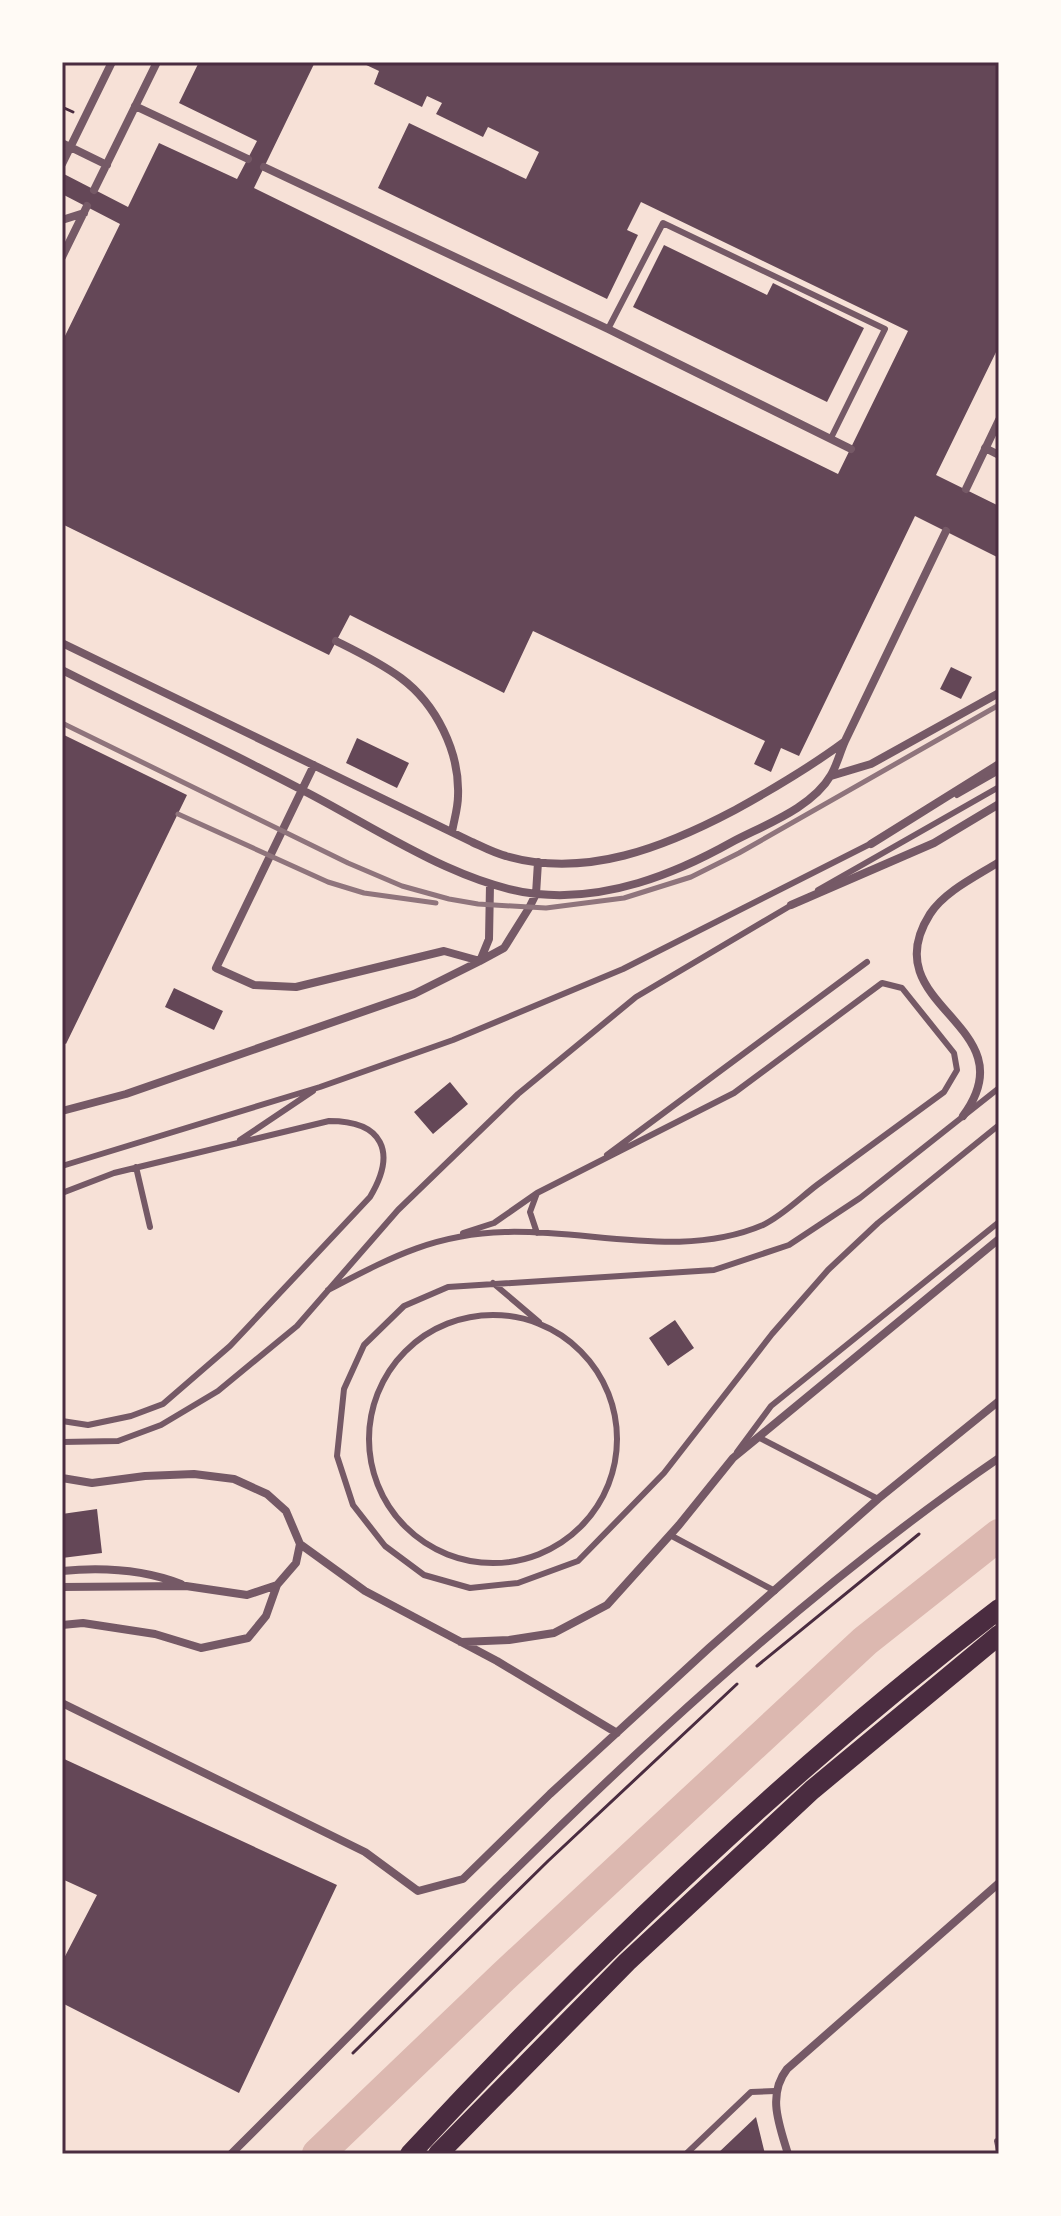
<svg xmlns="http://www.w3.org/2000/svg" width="1061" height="2216" font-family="'DejaVu Sans',sans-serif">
	<rect width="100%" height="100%" fill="#f7e1d7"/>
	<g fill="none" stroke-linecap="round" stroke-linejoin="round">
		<path stroke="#dcb8b0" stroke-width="32" d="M318,2154L504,1976L865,1641L999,1535"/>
	</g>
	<path fill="#644757" d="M199,62H315L254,188L838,474L908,331L641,202L627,230L638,235L607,299L378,188L409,123L526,179L539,152L488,127L483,137L436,114L442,103L427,96L422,107L374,84L379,71L360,62H999V346L936,475L999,506V558L915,516L799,756L781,748L771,772L754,764L765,741L533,631L504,693L350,615L329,655L62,524V342L120,224L62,194V173L128,207L159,143L237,179L257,141L179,103Z
		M664,245L767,295L773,283L864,328L827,402L633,307Z
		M951,667L972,677L961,699L940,689Z
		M62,734L187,795L66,1044L62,1042Z
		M357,738L409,763L397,788L346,763Z
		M174,988L223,1011L214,1030L165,1007Z
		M450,1082L468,1104L433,1134L414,1112Z
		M675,1320L694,1348L668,1366L649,1338Z
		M97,1509L102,1553L62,1558V1514Z
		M62,1758L337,1885L239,2093L62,2003V1962L97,1895L62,1879Z
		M756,2117L765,2154H717Z"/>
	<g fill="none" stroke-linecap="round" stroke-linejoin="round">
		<path stroke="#4a2c40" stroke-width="3" d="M62,107L73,112
			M757,1666L919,1534
			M353,2053L548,1861L737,1684
			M868,2154L870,2153"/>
		<path stroke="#755966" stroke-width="6" d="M608,329L663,223L885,329L831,438
			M957,795L999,771
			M818,890L999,787
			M999,1088L860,1198L789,1245L714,1270L448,1287L404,1306L364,1345L344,1389L337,1456L353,1505L385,1546L424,1575L470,1588L518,1583L578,1561L664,1473L772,1334L828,1270L878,1223L999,1125
			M240,1140L313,1091
			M607,1155L867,962
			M62,1166L320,1087L453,1040L623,969L874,842
			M136,1167L150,1227
			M62,1193L114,1173L329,1121C383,1121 397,1152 370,1197L230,1346L163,1404L131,1416L88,1425L62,1421
			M463,1233L494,1223L537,1193
			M493,1283L539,1322
			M328,1290C390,1258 433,1234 505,1232C589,1229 682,1260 763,1225C782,1216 800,1198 817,1185C859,1154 902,1123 944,1092L957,1070L954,1053L902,988L882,983L734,1093L537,1193L530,1212L537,1233
			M369 1439a124 124 0 1 1 248 0a124 124 0 1 1-248 0Z
			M758,1437L878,1499
			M62,1442L118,1441L161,1425L218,1391L297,1326L398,1210L518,1094L636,997L795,903
			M737,1452L771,1406L999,1222
			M670,1535L775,1591
			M997,2141L999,2150
			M686,2154L751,2092L775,2091"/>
		<path stroke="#755966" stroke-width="8" d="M135,106L248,159
			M62,143L107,165
			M62,164L112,62
			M264,167L608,329L851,449
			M94,190L157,62
			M62,220L84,213
			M62,257L87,206
			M985,448L999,455
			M966,489L999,420
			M336,641C358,652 381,663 401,678C436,704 460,752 458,796C458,808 454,820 452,832
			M62,643L472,842C483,847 494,853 506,856C586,879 665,847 735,810C773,789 809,768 844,742
			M62,670C143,711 225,749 306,792C374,827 460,886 537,894C606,901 673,875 732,842C764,825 812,808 831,775C837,765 840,752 845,741L946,531
			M314,765L216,968L254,985L296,987L444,951L480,961L489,939L490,885
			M831,776L871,764L999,693
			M871,844L999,764
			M791,905L934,843L999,804
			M62,1111L126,1094L414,994L480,961L504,948L529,908L536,894L538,862
			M963,1116C1031,1024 871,1007 930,914C945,891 977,876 999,862
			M62,1478L92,1483L145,1476L194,1474L234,1479L267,1494L286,1511L300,1544L296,1563L277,1585L247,1595L186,1586L62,1587
			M300,1544L365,1591L497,1661L617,1733
			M62,1571C103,1567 142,1569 181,1584
			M62,1625L83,1623L155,1634L201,1648L248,1638L266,1616L277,1585
			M461,1642L509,1640L554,1633L607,1605L679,1525L733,1458L999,1239
			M62,1703L365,1852L418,1891L463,1879L550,1794L709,1648L878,1499L999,1401
			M231,2154C476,1911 713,1654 999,1458
			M788,2154C779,2124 767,2095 787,2069L999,1883"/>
		<path stroke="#4a2c40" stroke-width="20" d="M410,2154C592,1958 786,1772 999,1609
			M438,2154L627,1962L812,1790L999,1635"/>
		<path stroke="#8f747c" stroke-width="5" d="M62,723L348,863L402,886L449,899L478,904L546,908L624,898L691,877L739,853L999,705
			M178,814L328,882L364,893L436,903"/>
	</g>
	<rect width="1061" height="2216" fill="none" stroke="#fffaf5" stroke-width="128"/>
	<rect x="64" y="64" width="933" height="2088" fill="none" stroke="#4a2c40" stroke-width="3"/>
</svg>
